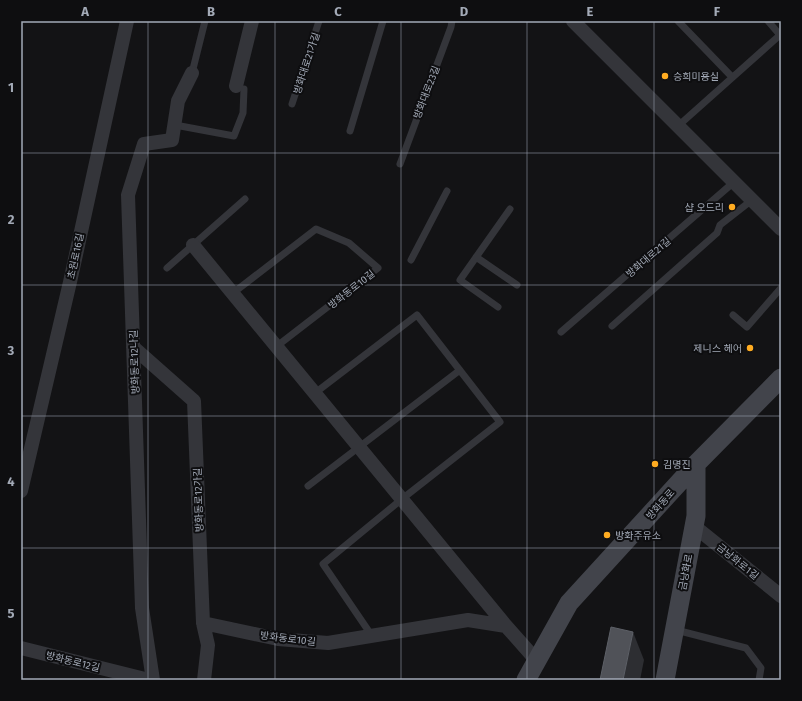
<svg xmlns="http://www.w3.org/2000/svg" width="802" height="701" font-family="'Fira Sans','Noto Sans KR',sans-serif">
	<rect width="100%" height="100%" fill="#131315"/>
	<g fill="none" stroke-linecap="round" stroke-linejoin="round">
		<path stroke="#34353a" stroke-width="7" d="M678,21L732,77
			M192,73L205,21
			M292,104L319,21
			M175,125L234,136L243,113L244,89
			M678,126L780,35L768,21
			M350,131L383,21
			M400,164L451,27L452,21
			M476,257L517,285
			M411,260L447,191
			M167,268L245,199
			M233,293L316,229L349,243L378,268L277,346
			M498,307L460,280L510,209
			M733,315L747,327L781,288
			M612,326L717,233L720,225L752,200
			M561,332L734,182
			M315,393L417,315L500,422L402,499L323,564L372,636
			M308,486L460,370
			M676,630L746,648L761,668L759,680"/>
		<path stroke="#34353a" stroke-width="14" d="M573,21L781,229
			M236,86L252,21
			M193,245L506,626
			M133,347L194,401L203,623L208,645L204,680
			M21,491L70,282L127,21
			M694,526L781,596
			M203,623L278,639L328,643L468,620L506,626L537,661
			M21,648L149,680
			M153,680L142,608L128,195L144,144L172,140L178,101L192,73"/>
		<path stroke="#42444b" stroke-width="19" d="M526,680L569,603L696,464L781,378
			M665,680L696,516V464"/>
	</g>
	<path fill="#2d2e32" d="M633,632L644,660L640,680H623Z"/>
	<path fill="#505258" stroke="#5d6067" d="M611,627L633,632L623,680H600Z"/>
	<path fill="none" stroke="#a3aab7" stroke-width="1" stroke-opacity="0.55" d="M148,21V680M275,21V680M401,21V680M527,21V680M654,21V680M21,153H781M21,285H781M21,416H781M21,548H781"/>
	<g fill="#ffac21" stroke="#0e0e10" stroke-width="1.5">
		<circle cx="665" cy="76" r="4"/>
		<circle cx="732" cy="207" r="4"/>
		<circle cx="750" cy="348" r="4"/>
		<circle cx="655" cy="464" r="4"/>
		<circle cx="607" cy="535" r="4"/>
	</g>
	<g text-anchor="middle" stroke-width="4" stroke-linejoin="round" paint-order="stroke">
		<g font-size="10" fill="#a3aab7" stroke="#0e0e10">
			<text transform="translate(306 63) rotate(-72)" y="4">방화대로21가길</text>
			<text transform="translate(426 92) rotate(-69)" y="4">방화대로23길</text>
			<text transform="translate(75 256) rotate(-78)" y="4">초원로16길</text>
			<text transform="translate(648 257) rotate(-41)" y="4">방화대로21길</text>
			<text transform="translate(351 289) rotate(-38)" y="4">방화동로10길</text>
			<text transform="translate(134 362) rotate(-92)" y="4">방화동로12나길</text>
			<text transform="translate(198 500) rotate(-92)" y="4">방화동로12가길</text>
			<text transform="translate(660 504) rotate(-48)" y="4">방화동로</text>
			<text transform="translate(738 561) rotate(39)" y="4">금낭화로1길</text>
			<text transform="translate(685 572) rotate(-79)" y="4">금낭화로</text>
			<text transform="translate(288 638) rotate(7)" y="4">방화동로10길</text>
			<text transform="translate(73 661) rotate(14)" y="4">방화동로12길</text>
		</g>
		<g font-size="10" fill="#a3aab7" stroke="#0e0e10" text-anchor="start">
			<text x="673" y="80">승희미용실</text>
			<text x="724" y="211" text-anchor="end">샵 오드리</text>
			<text x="742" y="352" text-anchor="end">제니스 헤어</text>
			<text x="663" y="468">김명진</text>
			<text x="615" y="539">방화주유소</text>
		</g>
	</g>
	<rect width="802" height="701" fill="none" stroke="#0e0e10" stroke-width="44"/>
	<rect x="22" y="22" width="758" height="657" fill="none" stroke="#a3aab7" stroke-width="1.5"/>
	<g font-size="13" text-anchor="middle" font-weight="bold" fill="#a3aab7">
		<text x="85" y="16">A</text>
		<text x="211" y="16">B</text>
		<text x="338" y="16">C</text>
		<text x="464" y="16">D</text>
		<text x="590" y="16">E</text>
		<text x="717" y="16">F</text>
		<text x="11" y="92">1</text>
		<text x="11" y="224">2</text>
		<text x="11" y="355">3</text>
		<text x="11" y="486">4</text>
		<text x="11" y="618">5</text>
	</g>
</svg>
